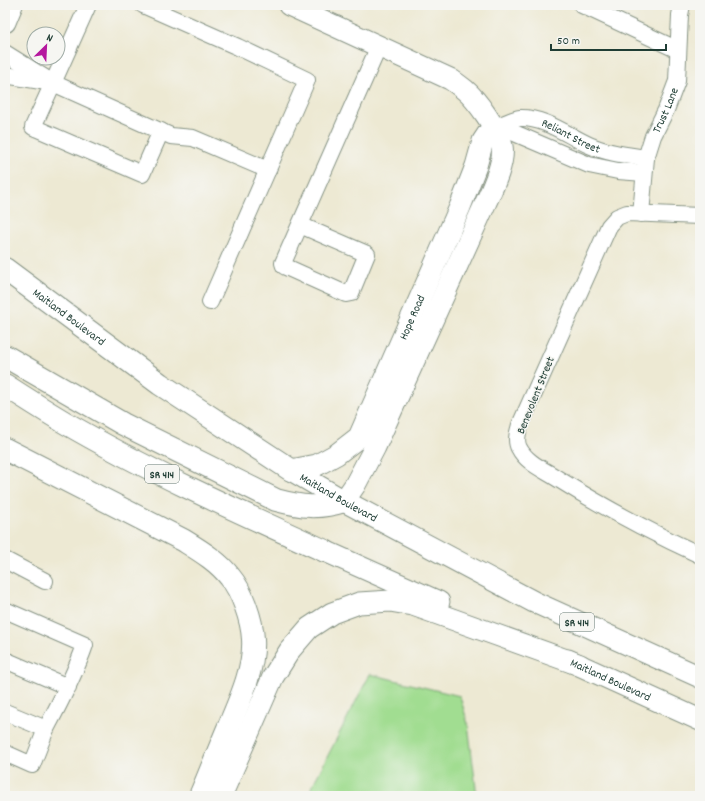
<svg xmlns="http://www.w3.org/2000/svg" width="705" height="801" font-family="Dekko,sans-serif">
	<rect width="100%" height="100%" fill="#f6f6f2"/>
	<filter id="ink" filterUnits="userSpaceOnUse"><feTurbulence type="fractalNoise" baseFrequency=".025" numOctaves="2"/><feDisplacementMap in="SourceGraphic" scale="8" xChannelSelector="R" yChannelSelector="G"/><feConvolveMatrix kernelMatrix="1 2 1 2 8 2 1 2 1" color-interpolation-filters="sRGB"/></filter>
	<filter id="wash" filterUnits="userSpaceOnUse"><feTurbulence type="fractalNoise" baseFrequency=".012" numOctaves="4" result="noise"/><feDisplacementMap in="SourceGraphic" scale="16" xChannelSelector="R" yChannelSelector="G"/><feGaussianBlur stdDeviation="0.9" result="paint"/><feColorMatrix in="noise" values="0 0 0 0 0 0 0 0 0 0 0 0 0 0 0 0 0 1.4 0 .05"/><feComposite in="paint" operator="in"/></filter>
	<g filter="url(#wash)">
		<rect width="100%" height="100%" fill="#ede9d3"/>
		<path fill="#a1dd91" stroke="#608d62" d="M370,674L460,696L468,724L477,796H307Z"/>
	</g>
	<g filter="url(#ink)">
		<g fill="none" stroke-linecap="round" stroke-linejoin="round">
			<g stroke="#869384" stroke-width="18">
				<g id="minor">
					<path d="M143,5L238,47L307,80L210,302"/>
					<path d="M582,5L678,50"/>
					<path d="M5,53L53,83L88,5"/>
					<path d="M5,75L53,83L171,136L193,138L268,170"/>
					<path d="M53,83L33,127L142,174L161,131"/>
					<path id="s1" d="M493,126C503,126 511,119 520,118C544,117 567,135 589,145C607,153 626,155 646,158"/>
					<path d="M498,126L589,165L618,171L644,173"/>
					<path id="s2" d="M641,214L646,158L653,136L666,110L677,81L680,15L682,5"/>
					<path d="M700,216L627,213L617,217L609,226L520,425C518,432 515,441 519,448C526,462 542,469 555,477C601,506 650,532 700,555"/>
					<path d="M300,225L367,254L351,293L346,294L286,267L284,266L283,263L379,46"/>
					<path d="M5,560L45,581"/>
					<path d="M5,610L85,645C75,674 61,701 46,729L5,712"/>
					<path d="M5,660L68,687"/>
					<path d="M5,753L32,765L46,729"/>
				</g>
			</g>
			<g stroke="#869384" stroke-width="23">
				<g id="major">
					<path d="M289,5L450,79C455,82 460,86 465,90C477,100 498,130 502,146C505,162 493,187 486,202L375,447L355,485L344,501"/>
					<path d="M5,22L12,5"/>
					<path id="s3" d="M291,470L344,501L534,602L700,677"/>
					<path id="s4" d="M291,470L317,465L337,454L359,437L460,207L476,166L483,141L493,126"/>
					<path d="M325,551L439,602"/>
					<path id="s5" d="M568,660L700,720"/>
					<path d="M221,796L273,677L290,650L309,628L332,613L359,603L390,601L413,605L580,665"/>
				</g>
			</g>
			<g stroke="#869384" stroke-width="24">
				<g id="highway">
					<path id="s6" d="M5,269L160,384L291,470"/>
					<path d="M5,356L123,424L276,500C302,507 319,509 344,501"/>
					<path d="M5,385C25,398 44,410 64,422C148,471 237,511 325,551"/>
					<path d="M5,449L183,540C199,550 218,561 230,577C242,591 252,620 253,639C255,667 240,700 229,726C219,749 210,773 200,796"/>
				</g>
			</g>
			<use href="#minor" stroke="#fff" stroke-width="16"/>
			<use href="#major" stroke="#fff" stroke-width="21"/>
			<use href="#highway" stroke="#fff" stroke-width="22"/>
		</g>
	</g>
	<g text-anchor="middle" stroke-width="3" stroke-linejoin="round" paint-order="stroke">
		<g fill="#f6f6f2" stroke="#60746d" stroke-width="1">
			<rect x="145" y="465" width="34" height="18" rx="3"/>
			<rect x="560" y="613" width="34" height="18" rx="3"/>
		</g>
		<g font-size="11" font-weight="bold" fill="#1f3d34">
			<text x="162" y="478">SR 414</text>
			<text x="577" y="626">SR 414</text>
		</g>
		<g font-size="12" fill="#1f3d34" stroke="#f6f6f2">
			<text dy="4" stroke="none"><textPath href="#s2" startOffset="108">Trust Lane</textPath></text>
			<text dy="4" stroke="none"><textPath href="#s1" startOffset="83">Reliant Street</textPath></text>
			<text dy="4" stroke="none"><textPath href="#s6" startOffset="80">Maitland Boulevard</textPath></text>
			<text dy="4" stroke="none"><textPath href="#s4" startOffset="208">Hope Road</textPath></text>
			<text transform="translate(535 395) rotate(-68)" y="4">Benevolent Street</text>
			<text dy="4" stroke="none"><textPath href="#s3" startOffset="55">Maitland Boulevard</textPath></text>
			<text dy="4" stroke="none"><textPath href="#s5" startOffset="47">Maitland Boulevard</textPath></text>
		</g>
	</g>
	<rect width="705" height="801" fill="none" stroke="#f6f6f2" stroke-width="20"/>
	<g transform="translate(46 46) rotate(24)"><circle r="19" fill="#f6f6f2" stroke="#a0aca6"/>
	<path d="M0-3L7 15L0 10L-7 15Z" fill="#b5179e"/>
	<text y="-6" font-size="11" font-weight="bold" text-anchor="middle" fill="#1f3d34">N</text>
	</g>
	<path d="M551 44v6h115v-6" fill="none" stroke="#1f3d34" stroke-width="2"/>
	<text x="557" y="44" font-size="12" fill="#1f3d34" stroke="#f6f6f2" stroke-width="3" paint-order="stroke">50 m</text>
</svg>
